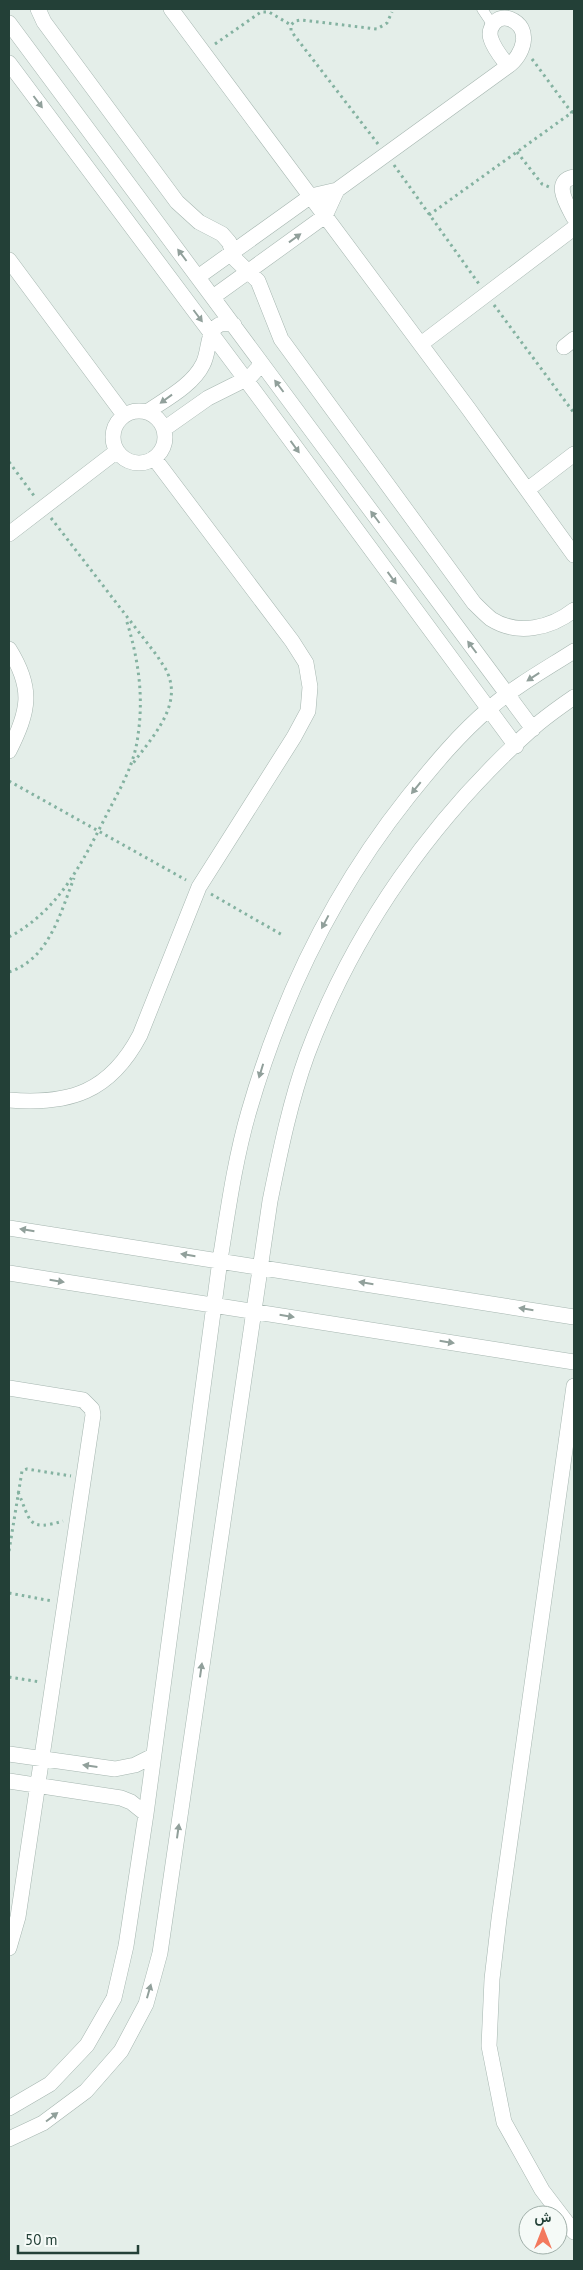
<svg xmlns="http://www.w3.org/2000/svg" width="583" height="2270" font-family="'PT Sans',Vazirmatn,sans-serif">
	<rect width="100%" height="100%" fill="#e4eee9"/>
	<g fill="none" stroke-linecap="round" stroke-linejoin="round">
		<g stroke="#a6b6b0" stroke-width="11">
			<path id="service" d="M482,9L492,24"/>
		</g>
		<g stroke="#a6b6b0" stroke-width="16">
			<path id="minor" d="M38,9L44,22L177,202L199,222L222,234L229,242L236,260L258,281L281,339L474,603C479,608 485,614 491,619C518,636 551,628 574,610
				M171,9L468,408L574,555
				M9,23L533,729
				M9,63L255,392L516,746
				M574,177C551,181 568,206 574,218
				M9,260L124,415
				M198,277L311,196L337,190L508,66C502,58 494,49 491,39C487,28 497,14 510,19C533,28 523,56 508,66
				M213,297L325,216L337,190
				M421,344L574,228
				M564,347L574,339
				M113 437a26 26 0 1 1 52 0a26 26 0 1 1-52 0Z
				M147,412C166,399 193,385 203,364C209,353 207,335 216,327C221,322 227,323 234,325
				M164,429L208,398L250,377L258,368L260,361
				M527,490L574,454
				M9,534L117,451
				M9,649C34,689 29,711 9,751
				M9,1100C70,1105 110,1092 140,1035L199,887L294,737L308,711L310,687L306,663L292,641L154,458
				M9,1228L574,1317
				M9,1273L574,1362
				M574,1386L499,1919L492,1979L489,2046L504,2122L542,2190L574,2232
				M9,1388L83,1400L92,1409L93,1415L18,1917L9,1948
				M9,1754L115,1769L135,1765L153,1756
				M9,1781L121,1798L131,1802L146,1814
				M9,2108L50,2084L87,2045L114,1998L126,1946L146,1814L220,1260C228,1210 235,1159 249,1111C282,997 334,890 408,797C433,766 459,734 490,708C515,686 546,669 574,651
				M9,2139L43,2123L86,2091L121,2051L146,2004L160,1953L270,1201C280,1152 290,1102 307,1055C354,929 433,818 532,729C545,717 560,707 574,697"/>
		</g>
		<path stroke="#84b2a1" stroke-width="3" stroke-dasharray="2.5 4" stroke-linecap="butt" d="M215,44L261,12H269L291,25
			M532,59L572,113
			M378,144L291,31V25L295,21L301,20L377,29L387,23L392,12
			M517,152L542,184L549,187
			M394,165L479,284
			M429,215L574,111
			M494,305L574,413
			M9,462L35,497
			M51,518L158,657C161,663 166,668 168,674C182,708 150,739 132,765
			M9,781L186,880
			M211,894L284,936
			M9,937C60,910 83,861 108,812C121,787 135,763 138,735C144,695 138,657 126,619
			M9,972C49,959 60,914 74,878
			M18,1492C31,1521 27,1532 63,1521
			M9,1551L22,1471L27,1469L71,1476
			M9,1593L52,1601
			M9,1677L40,1682"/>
		<use href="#service" stroke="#fff" stroke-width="10"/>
		<use href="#minor" stroke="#fff" stroke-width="15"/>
	</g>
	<defs><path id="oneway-solid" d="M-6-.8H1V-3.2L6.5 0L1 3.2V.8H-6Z" transform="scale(1.25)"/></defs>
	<g fill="#91a09b">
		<use href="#oneway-solid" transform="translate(38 102) rotate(53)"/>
		<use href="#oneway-solid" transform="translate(295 238) rotate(-36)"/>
		<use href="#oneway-solid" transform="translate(182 255) rotate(-127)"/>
		<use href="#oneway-solid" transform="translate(198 316) rotate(53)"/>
		<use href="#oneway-solid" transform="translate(279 386) rotate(-127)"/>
		<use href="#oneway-solid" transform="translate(166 399) rotate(144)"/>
		<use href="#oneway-solid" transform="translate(295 447) rotate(54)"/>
		<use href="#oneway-solid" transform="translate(375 517) rotate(-127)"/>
		<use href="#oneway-solid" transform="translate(392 578) rotate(54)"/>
		<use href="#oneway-solid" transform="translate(472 647) rotate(-127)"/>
		<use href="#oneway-solid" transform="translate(533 677) rotate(147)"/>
		<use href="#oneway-solid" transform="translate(416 788) rotate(129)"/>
		<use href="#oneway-solid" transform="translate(325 922) rotate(118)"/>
		<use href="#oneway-solid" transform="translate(261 1071) rotate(107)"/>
		<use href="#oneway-solid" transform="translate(27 1230) rotate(-171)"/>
		<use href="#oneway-solid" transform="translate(188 1255) rotate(-171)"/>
		<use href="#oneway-solid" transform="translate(57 1281) rotate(9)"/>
		<use href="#oneway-solid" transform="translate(366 1283) rotate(-171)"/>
		<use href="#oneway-solid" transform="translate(526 1309) rotate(-171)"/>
		<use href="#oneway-solid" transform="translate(287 1316) rotate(9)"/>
		<use href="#oneway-solid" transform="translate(447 1342) rotate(9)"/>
		<use href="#oneway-solid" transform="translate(201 1670) rotate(-82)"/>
		<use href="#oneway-solid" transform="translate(90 1766) rotate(-172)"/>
		<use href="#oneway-solid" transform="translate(178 1831) rotate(-82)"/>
		<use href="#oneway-solid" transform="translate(149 1991) rotate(-74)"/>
		<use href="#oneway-solid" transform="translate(52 2117) rotate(-37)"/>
	</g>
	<rect width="583" height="2270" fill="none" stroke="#234037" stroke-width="20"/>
	<g transform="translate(543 2230)"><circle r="24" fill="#f5faf7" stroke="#a1b0aa"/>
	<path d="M0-4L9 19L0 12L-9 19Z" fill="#f3795d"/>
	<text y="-8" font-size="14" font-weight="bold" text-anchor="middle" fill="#234037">ش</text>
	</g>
	<path d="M18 2245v8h120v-8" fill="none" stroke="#234037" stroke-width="2.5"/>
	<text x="25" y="2245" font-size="15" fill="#234037" stroke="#f5faf7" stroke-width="4" paint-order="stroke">50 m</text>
</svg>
